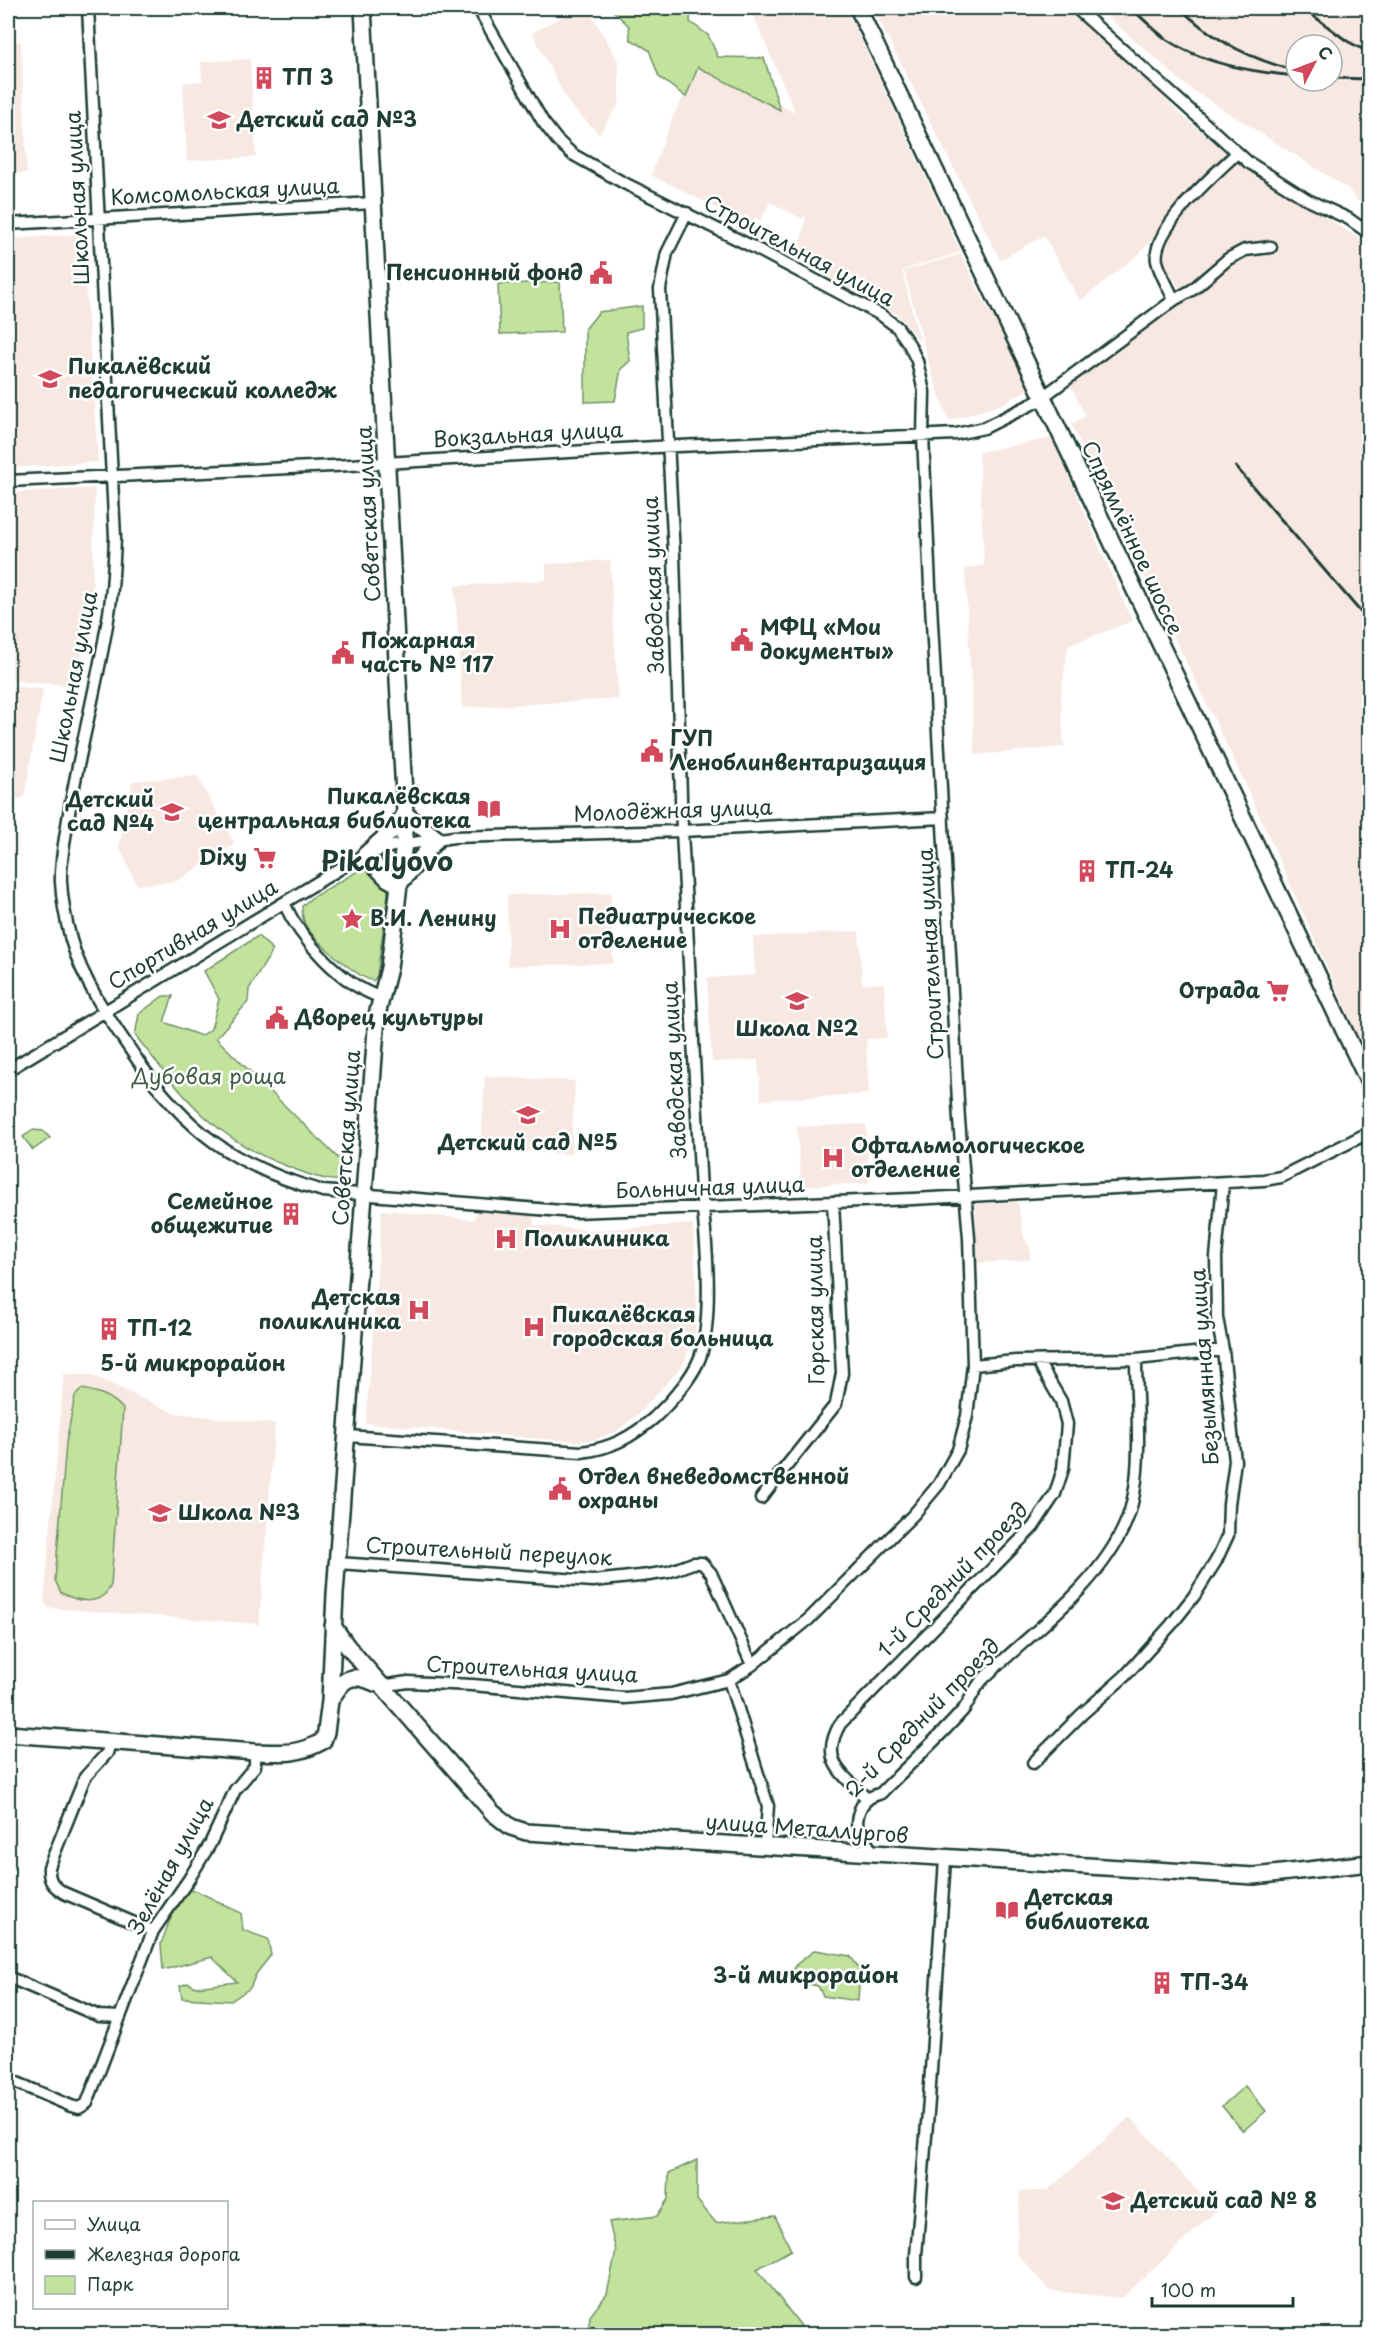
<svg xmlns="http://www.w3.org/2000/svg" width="1377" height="2342" font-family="'Playpen Sans',sans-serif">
	<rect width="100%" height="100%" fill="#fff"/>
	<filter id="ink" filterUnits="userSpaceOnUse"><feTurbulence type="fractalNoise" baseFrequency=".0167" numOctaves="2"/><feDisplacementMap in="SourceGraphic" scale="12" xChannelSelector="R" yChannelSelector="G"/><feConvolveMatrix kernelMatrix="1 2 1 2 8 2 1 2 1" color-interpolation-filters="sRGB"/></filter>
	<g filter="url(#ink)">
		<path fill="#f8e8e2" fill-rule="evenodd" d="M578,8H588L619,63V104L599,134L569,104L532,33Z
			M750,8H846L961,252L902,270L920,342L897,314L798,260L806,214L802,219L770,202L761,220L755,218L751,225L651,175L673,116L701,67L795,112Z
			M873,8H1065L1152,84L1177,111L1227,153L1138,255L1080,301L1044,236L1000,260Z
			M1098,8H1369V214L1347,188L1188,87ZM1296,45H1332V81H1296Z
			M8,42H21L27,173L8,174Z
			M250,59L256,157L187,161L183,83L202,81L201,62Z
			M1239,162L1369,245V1060L1244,781L1071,424L1086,416L1067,380L1100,364L1179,304L1178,286L1164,264L1163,246L1171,231L1204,190L1227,169Z
			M82,234L98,462L8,468V239Z
			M961,254L988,309L992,308L1028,389L1002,404L949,421L932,374L904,271Z
			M1052,438L1132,621L1068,646L1061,696L1064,747L975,755L965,569L984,565L979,452Z
			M95,488L92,596L76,686L8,680V493Z
			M610,560L618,699L462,708L455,586L546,580V564Z
			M8,686L43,689L24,798L13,799L10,815H8Z
			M197,776L235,844L177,881L137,885L119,847L132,781Z
			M611,893L613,963L508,966L507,895Z
			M859,931L862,984L884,983L887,1038L866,1039L869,1094L761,1100L758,1060L712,1062L707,978L755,975L753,937Z
			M485,1076L575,1081L571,1154L481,1149Z
			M866,1124L869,1183L801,1186L797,1127Z
			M1018,1202L1024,1238L1030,1247V1260L978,1263L975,1204Z
			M382,1210L474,1220L476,1212L534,1216L533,1225L593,1230L693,1224L697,1307L694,1340L682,1366L639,1413L617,1431L594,1440L576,1441L541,1439L366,1423Z
			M64,1374L92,1375L174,1413L275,1424L259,1624L49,1608L44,1602Z
			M1358,1536H1369V1656Z
			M1130,2117L1216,2211L1122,2298L1050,2291L1016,2253L1020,2191H1047Z"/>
		<path fill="#c2e39c" stroke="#709068" stroke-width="1.5" d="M610,8H691L690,22L708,35L718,57L764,58L780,110L698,67L686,97L659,77L649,50L630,39L629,26Z
			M560,282L562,332L500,334L498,284Z
			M642,306V328L626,332L630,361L621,369L615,401L585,402V329L599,312Z
			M365,867L387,887L388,893L377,976L373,981C357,977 313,940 305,924C302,918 302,912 302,906L311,898Z
			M258,936L273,950L249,989L248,1002L216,1038L346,1166L342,1181C322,1180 307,1174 289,1167C213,1139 183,1096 135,1035L139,1014L163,996H173L164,1022L201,1036L211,1029L219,999L204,971Z
			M33,1130L43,1131L50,1138L33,1150L23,1137Z
			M82,1389C98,1392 112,1396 123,1409L111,1585C101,1607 79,1602 61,1593L55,1580L66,1443L75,1396Z
			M186,1890L197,1891L241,1913L243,1930L268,1939L271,1955L256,1974L250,1988L231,2001L182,1998L180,1986L188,1983L196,1987L237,1982L212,1957L163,1970L161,1944L169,1922Z
			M815,1950L850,1956L860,1969L858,2001L823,1996L818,1986L786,1980L798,1963Z
			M1245,2086L1266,2111L1243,2131L1222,2106Z
			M697,2160V2200L716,2223L775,2216L791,2250L757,2269L801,2326L798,2334H588L590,2316L607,2294L616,2251L609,2222L657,2216L668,2199L669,2173Z"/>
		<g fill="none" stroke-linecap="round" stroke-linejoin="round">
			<g stroke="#1f3d34" stroke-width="15">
				<path id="street" d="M88,8L115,537C114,564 113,592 108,619C97,686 79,752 68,819C65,839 60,861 61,882C62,901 66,921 71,940C83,982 110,1020 134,1055C185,1131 235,1167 323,1191L574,1212L913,1199L1264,1180L1281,1177L1370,1132
					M1076,8L1248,162L1308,200L1349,219L1370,234
					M8,224L373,203
					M1174,300C1169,288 1160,274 1157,261C1151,229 1215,174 1237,153
					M8,481L333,466L655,447L956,434L984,428L1036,402L1174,300L1192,290L1228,259L1245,250L1271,247
					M284,903C300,939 342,985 380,997
					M8,1070L346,865L365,855L393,846L454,837L682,831L943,818
					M973,1365L1016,1361L1136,1359L1223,1350
					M347,1436L581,1452C610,1449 632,1437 654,1418C670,1403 697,1373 702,1351C713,1307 706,1236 701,1191L682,831L674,555L660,289L667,253L687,213
					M761,1498L836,1404L842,1373L833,1202
					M338,1563L593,1581L649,1575L668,1572L693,1563H702L711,1573L752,1665
					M729,1680L768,1806L765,1846
					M381,1686L408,1682L472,1685L624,1698L671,1694L729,1680L752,1665L809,1619L914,1514L939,1484L958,1450L967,1416L973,1365L969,1238L959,1120L930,586L923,436L924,392L917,361L909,344L897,327L881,315L753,247L624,183L572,154L557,140L543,122L478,8
					M111,1741L107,1753L85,1777L49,1867C48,1881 53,1886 64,1893L153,1931
					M1033,1763L1082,1714L1125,1676L1171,1625L1194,1596L1216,1561L1228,1535L1229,1504L1235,1461L1223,1350L1217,1318L1216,1257L1223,1183
					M867,1799C842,1773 819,1761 840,1724L1033,1527L1055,1494L1063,1469L1067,1424L1061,1401L1038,1362
					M873,1854C870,1846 865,1841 860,1834C854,1824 858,1806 868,1799C871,1796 877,1795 881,1793C908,1765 939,1738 964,1709C971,1699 975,1687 984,1678C1032,1632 1100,1585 1126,1522C1145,1476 1136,1408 1136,1359
					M8,1977L99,2016L120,2017
					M8,2079L71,2106L79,2108L87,2103L153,1931L189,1879L210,1844L235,1790L255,1766V1752
					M916,2277V2255L929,2100L945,1859"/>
			</g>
			<g stroke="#1f3d34" stroke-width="20">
				<path id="secondary" d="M858,8L1370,1085
					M399,884L437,839L405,814
					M399,885L388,879L365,855L395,828L405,814
					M333,1626L347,1646L493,1813L511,1827L526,1832L1254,1876L1370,1863
					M330,1701C344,1677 351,1672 377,1684
					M8,1734L255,1752C283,1753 298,1755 323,1741L326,1732L330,1701L335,1594L377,1015L389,968L404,843L405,814L363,8"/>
			</g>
			<use href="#street" stroke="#fff" stroke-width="10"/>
			<use href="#secondary" stroke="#fff" stroke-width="15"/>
			<path stroke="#1f3d34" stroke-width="3" d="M1131,8C1142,18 1154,30 1166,39C1203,64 1253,72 1296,76
				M1180,8C1211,39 1251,59 1293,70
				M1303,8L1347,41L1370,53
				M1332,78L1370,79
				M1236,467L1370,623"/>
		</g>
	</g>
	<defs>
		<g id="building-bare" transform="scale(1.8)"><path d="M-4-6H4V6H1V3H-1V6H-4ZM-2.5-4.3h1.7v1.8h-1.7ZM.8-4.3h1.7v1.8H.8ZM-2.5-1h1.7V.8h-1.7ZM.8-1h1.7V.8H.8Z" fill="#d1495b" stroke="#fff" stroke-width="2.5" paint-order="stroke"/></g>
		<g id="school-bare" transform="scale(1.8)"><path d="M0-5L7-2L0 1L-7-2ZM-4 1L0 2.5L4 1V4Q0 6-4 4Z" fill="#d1495b" stroke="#fff" stroke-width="2.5" paint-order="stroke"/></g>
		<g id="civic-bare" transform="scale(1.8)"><path d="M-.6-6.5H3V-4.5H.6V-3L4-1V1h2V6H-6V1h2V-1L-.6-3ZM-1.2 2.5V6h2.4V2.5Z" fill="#d1495b" stroke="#fff" stroke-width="2.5" paint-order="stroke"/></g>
		<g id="university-bare" transform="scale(1.8)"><path d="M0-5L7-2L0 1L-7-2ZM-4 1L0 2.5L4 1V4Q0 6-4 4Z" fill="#d1495b" stroke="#fff" stroke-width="2.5" paint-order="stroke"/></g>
		<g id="library-bare" transform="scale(1.8)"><path d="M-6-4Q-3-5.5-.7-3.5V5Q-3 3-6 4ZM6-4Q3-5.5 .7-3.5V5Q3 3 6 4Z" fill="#d1495b" stroke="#fff" stroke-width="2.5" paint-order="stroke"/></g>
		<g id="supermarket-bare" transform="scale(1.8)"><path d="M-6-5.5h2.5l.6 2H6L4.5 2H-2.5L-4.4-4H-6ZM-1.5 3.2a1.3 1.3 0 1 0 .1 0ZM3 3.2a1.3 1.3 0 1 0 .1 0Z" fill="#d1495b" stroke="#fff" stroke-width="2.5" paint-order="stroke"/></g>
		<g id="sight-bare" transform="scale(1.8)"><path d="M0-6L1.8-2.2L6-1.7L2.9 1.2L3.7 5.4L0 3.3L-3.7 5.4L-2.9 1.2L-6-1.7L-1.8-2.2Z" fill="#d1495b" stroke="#fff" stroke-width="2.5" paint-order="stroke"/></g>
		<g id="hospital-bare" transform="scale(1.8)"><path d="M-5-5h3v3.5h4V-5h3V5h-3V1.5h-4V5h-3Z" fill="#d1495b" stroke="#fff" stroke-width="2.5" paint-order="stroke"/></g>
	</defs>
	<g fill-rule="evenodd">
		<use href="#building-bare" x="264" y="78"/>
		<use href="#school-bare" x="219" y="120"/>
		<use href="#civic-bare" x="601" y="273"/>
		<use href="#university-bare" x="50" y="379"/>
		<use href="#civic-bare" x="742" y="640"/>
		<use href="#civic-bare" x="343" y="653"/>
		<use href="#civic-bare" x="652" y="751"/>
		<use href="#library-bare" x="489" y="809"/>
		<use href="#school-bare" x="172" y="812"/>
		<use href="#supermarket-bare" x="265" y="858"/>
		<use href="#building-bare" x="1087" y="871"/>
		<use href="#sight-bare" x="352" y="919"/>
		<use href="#hospital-bare" x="560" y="929"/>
		<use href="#supermarket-bare" x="1278" y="991"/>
		<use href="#school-bare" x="797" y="1001"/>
		<use href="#civic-bare" x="277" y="1018"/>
		<use href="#school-bare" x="528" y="1115"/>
		<use href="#hospital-bare" x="833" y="1158"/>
		<use href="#building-bare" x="291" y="1214"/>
		<use href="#hospital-bare" x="506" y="1239"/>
		<use href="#hospital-bare" x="419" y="1310"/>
		<use href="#hospital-bare" x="534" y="1327"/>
		<use href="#building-bare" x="109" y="1329"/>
		<use href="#civic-bare" x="560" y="1489"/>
		<use href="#school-bare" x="160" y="1513"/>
		<use href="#library-bare" x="1007" y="1910"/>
		<use href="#building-bare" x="1162" y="1983"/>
		<use href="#school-bare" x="1113" y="2201"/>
	</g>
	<g text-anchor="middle" stroke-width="5" stroke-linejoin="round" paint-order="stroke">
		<g font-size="21" font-weight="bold" fill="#1f3d34" stroke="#fff" text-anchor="start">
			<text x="282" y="85">ТП 3</text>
			<text x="237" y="127">Детский сад №3</text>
			<text x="583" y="280" text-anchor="end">Пенсионный фонд</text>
			<text x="68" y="374">Пикалёвский<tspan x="68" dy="24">педагогический колледж</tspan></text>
			<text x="760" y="635">МФЦ «Мои<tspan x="760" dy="24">документы»</tspan></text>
			<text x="361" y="648">Пожарная<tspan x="361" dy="24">часть № 117</tspan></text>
			<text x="670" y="746">ГУП<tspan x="670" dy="24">Леноблинвентаризация</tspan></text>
			<text x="471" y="804" text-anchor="end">Пикалёвская<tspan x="471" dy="24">центральная библиотека</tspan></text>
			<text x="154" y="807" text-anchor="end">Детский<tspan x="154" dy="24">сад №4</tspan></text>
			<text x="247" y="865" text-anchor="end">Dixy</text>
			<text x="1105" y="878">ТП-24</text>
			<text x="578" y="924">Педиатрическое<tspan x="578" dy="24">отделение</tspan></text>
			<text x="370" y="926">В.И. Ленину</text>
			<text x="1260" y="998" text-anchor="end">Отрада</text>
			<text x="295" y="1025">Дворец культуры</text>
			<text x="797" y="1036" text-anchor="middle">Школа №2</text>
			<text x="528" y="1150" text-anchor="middle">Детский сад №5</text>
			<text x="851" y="1153">Офтальмологическое<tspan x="851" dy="24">отделение</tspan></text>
			<text x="273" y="1209" text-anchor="end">Семейное<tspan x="273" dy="24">общежитие</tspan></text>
			<text x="524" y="1246">Поликлиника</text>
			<text x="401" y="1305" text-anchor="end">Детская<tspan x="401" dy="24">поликлиника</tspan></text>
			<text x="552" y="1322">Пикалёвская<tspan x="552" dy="24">городская больница</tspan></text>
			<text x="127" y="1336">ТП-12</text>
			<text x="578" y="1484">Отдел вневедомственной<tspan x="578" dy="24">охраны</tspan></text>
			<text x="178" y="1520">Школа №3</text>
			<text x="1025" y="1905">Детская<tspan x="1025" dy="24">библиотека</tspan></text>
			<text x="1180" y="1990">ТП-34</text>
			<text x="1131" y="2208">Детский сад № 8</text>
		</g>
		<g font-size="21" fill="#1f3d34" stroke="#fff">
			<text transform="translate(225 192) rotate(-3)" y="7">Комсомольская улица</text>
			<text transform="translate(78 198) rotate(-93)" y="7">Школьная улица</text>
			<text transform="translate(799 251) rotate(28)" y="7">Строительная улица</text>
			<text transform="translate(528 435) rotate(-3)" y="7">Вокзальная улица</text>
			<text transform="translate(369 514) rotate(-93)" y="7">Советская улица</text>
			<text transform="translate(1132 538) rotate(65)" y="7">Спрямлённое шоссе</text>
			<text transform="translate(654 585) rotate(-92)" y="7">Заводская улица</text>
			<text transform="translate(74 677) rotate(-79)" y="7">Школьная улица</text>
			<text transform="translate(673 811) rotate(-2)" y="7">Молодёжная улица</text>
			<text transform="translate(193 935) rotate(-31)" y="7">Спортивная улица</text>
			<text transform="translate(931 954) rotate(-93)" y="7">Строительная улица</text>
			<text transform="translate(675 1070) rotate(-93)" y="7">Заводская улица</text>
			<text transform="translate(347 1138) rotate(-86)" y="7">Советская улица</text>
			<text transform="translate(710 1188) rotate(-2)" y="7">Больничная улица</text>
			<text transform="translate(816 1310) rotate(-91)" y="7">Горская улица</text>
			<text transform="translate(1205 1367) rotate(-94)" y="7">Безымянная улица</text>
			<text transform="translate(489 1552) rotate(3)" y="7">Строительный переулок</text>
			<text transform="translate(953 1580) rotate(-46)" y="7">1-й Средний проезд</text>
			<text transform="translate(532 1670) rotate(3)" y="7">Строительная улица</text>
			<text transform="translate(923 1718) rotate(-46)" y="7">2-й Средний проезд</text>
			<text transform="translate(807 1829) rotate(4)" y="7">улица Металлургов</text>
			<text transform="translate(171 1866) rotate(-61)" y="7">Зелёная улица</text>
		</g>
		<g font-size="21" fill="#405e49" stroke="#fff">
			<text x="209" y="1084">Дубовая роща</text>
		</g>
		<g font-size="22" font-weight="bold" fill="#1f3d34" stroke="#fff">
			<text x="193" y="1371">5-й микрорайон</text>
			<text x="806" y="1983">3-й микрорайон</text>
		</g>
		<g font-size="27" font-weight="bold" fill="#1f3d34" stroke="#fff">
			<text x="387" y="871">Pikalyovo</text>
		</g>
	</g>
	<rect width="1377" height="2342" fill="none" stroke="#fff" stroke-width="30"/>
	<rect x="15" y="15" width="1347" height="2312" fill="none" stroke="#1f3d34" stroke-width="2" filter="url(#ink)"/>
	<rect x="33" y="2201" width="195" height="108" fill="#ffffff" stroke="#a5b1ae" stroke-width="1.5"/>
	<rect x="45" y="2220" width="30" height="9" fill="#ffffff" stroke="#a5b1ae" stroke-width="1.5"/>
	<text x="87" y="2231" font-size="18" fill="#1f3d34">Улица</text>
	<rect x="45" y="2250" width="30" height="9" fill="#1f3d34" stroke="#a5b1ae" stroke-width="1.5"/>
	<text x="87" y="2261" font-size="18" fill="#1f3d34">Железная дорога</text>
	<rect x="45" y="2276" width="30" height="18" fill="#c2e39c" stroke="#a5b1ae" stroke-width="1.5"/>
	<text x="87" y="2291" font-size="18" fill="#1f3d34">Парк</text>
	<g transform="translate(1314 63) rotate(48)"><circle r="28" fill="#ffffff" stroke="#a5b1ae" stroke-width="1.5"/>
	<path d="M0-4.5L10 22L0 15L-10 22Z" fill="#d1495b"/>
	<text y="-9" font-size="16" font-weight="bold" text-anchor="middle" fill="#1f3d34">С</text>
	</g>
	<path d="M1152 2297v9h141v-9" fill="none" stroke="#1f3d34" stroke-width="3"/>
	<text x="1161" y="2297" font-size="18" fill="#1f3d34" stroke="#ffffff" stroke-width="4.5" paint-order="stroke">100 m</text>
</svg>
